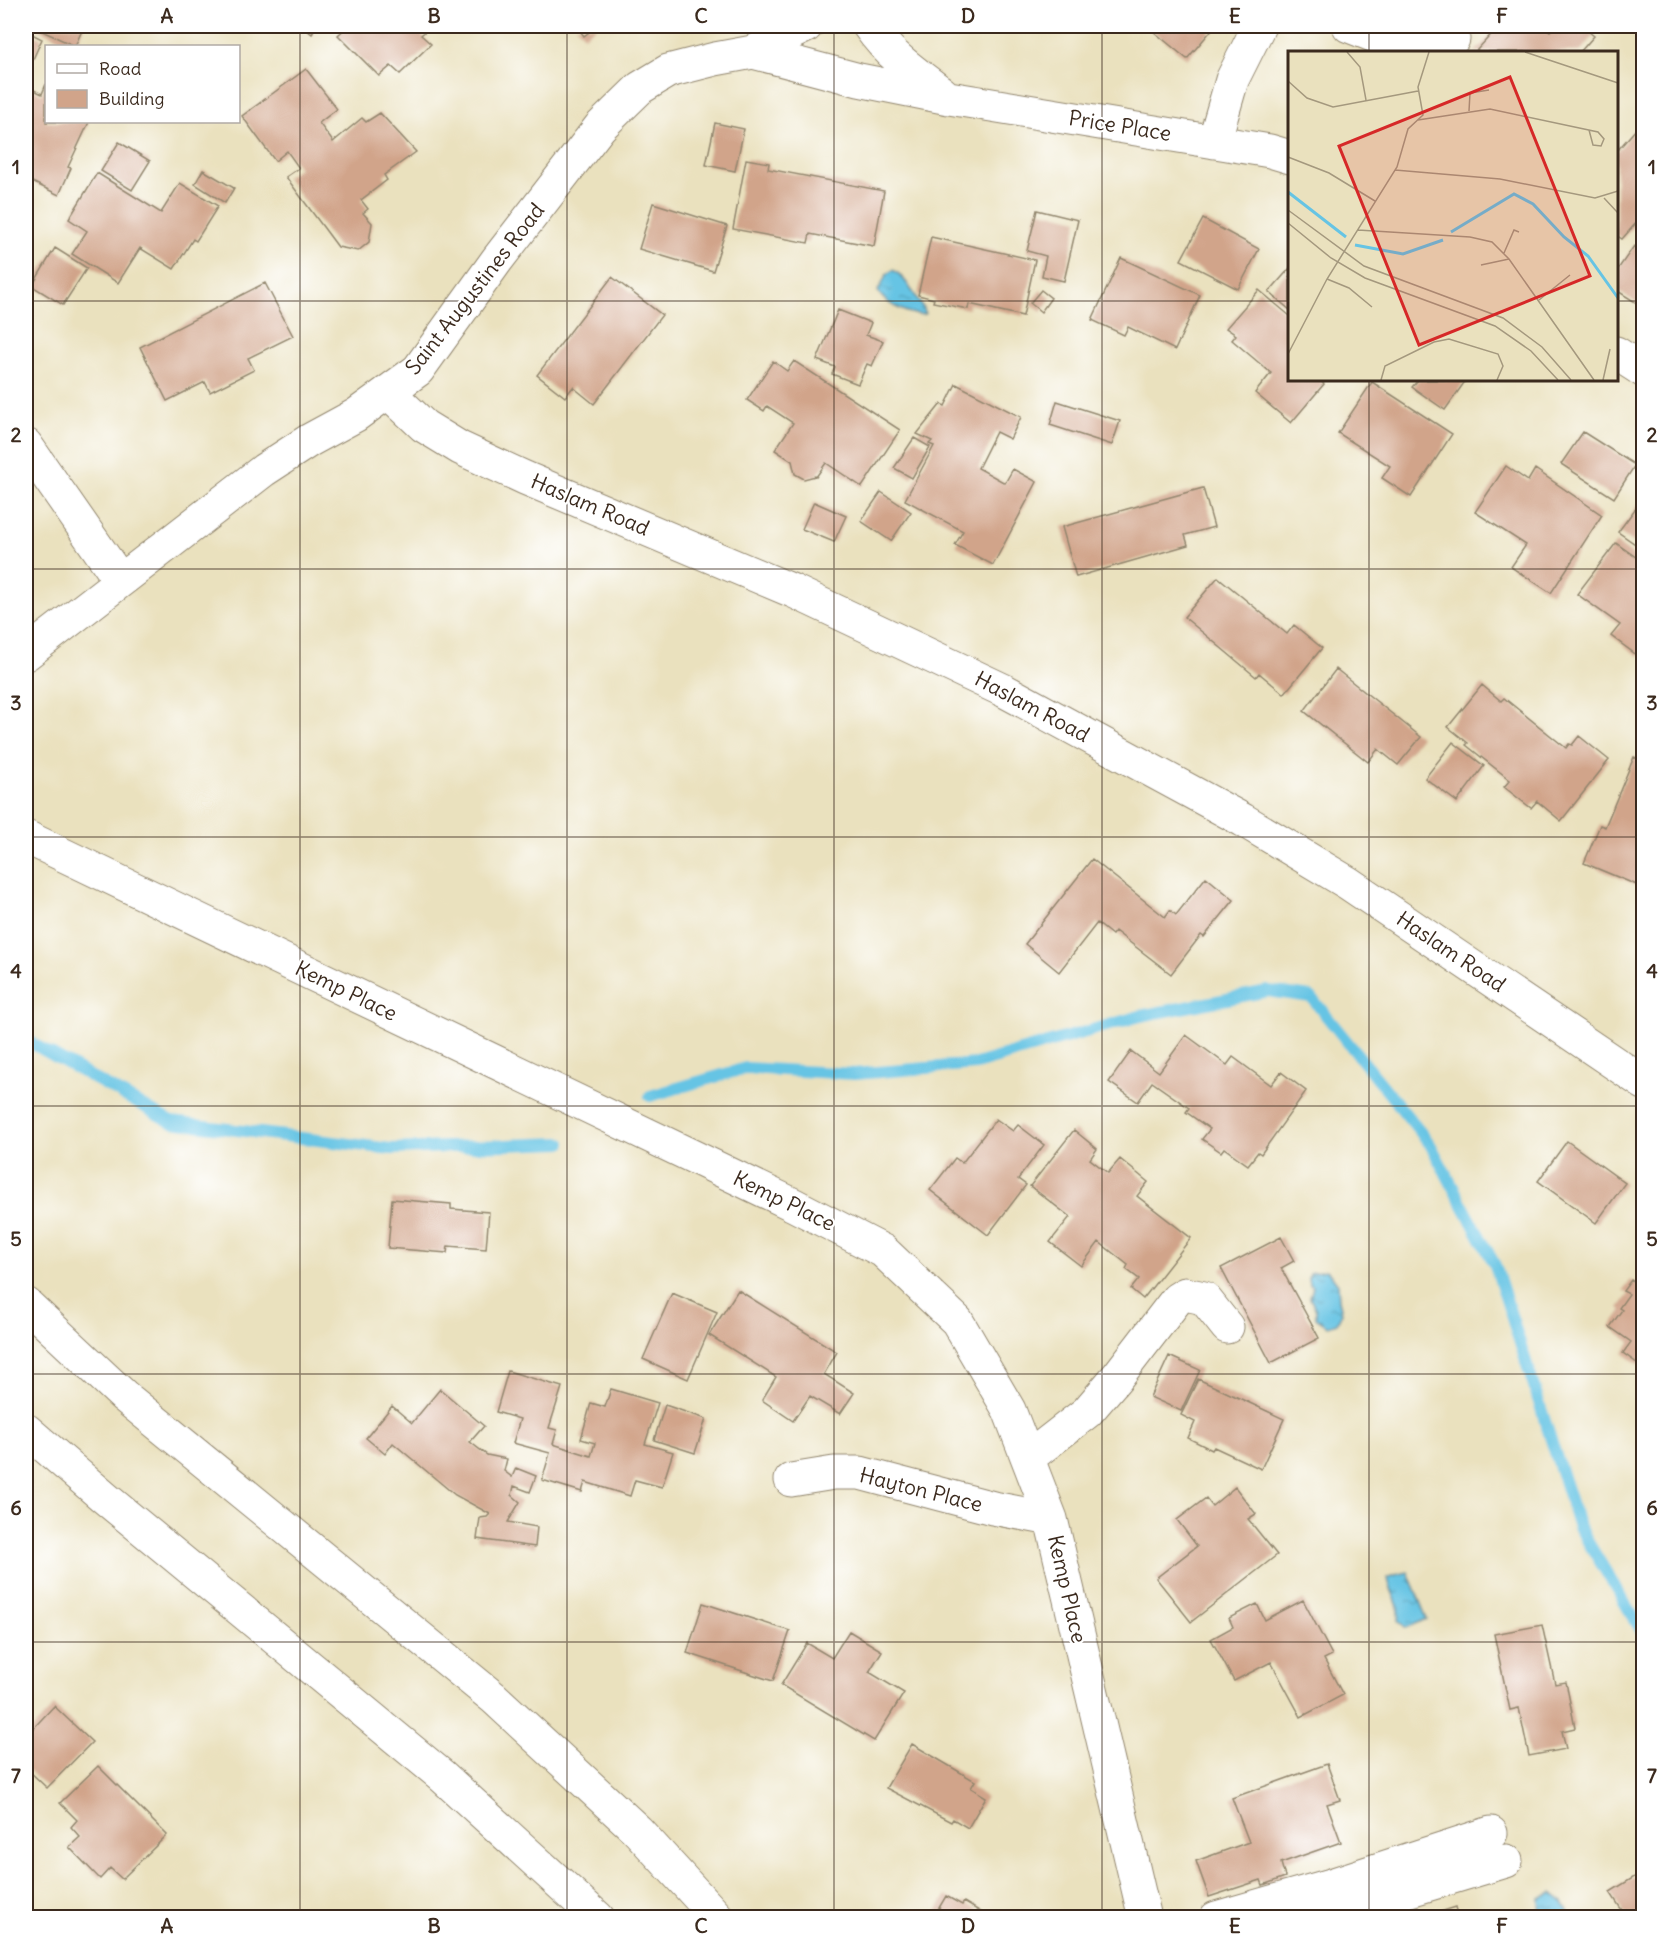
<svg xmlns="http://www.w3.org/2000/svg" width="1669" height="1943" font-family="Delius,sans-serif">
	<defs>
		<pattern id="water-ripples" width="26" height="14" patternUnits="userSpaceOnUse" patternTransform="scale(1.5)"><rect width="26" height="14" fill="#66c4e4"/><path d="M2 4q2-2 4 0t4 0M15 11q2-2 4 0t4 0" fill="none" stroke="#559fb8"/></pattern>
	</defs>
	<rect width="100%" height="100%" fill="#fff"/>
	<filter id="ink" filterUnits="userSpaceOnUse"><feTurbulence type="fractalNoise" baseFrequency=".0167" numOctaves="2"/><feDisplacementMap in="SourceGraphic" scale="12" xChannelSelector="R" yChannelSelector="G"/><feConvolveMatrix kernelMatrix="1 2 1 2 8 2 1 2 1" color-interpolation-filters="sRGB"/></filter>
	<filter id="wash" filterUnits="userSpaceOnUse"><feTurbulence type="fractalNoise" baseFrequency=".008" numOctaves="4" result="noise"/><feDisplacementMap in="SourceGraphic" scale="24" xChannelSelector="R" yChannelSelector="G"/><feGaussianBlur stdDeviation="1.35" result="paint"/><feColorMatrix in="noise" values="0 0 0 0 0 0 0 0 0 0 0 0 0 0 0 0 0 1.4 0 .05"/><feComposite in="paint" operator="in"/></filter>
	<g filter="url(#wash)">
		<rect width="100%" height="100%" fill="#eae1be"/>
		<path fill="url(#water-ripples)" stroke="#507781" stroke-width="1.5" d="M893,270C905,276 916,298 924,309L925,314C912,317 884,304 878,291L887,274Z
			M1325,1270L1329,1272L1338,1284L1339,1300L1342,1312L1337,1323L1328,1326L1316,1318V1310L1310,1298L1313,1287L1309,1284L1308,1278L1311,1273Z
			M1408,1572L1427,1619L1406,1628L1399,1620C1402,1606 1390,1593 1388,1578L1395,1575Z
			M1552,1893L1562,1901L1572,1917H1541L1540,1899Z"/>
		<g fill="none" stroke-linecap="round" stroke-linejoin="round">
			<path stroke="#66c4e4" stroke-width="12" d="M26,1040L171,1122L391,1149L561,1143
				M650,1096L746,1068L854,1074L976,1064L1140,1016L1268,991L1311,997L1430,1144L1495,1265L1579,1527L1644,1635"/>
		</g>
		<g id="blocks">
			<path fill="#d1a48a" d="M31,26H84L75,46Z
				M302,26H315L312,34Z
				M348,26H431L421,35L431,44L400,74L391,66L379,76L338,35Z
				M576,26H597L584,36Z
				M1147,26H1215L1187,59Z
				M1499,26H1543L1550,31L1555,26H1582L1594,36L1580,52H1475Z
				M26,31L42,39L29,68L26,66Z
				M306,69L337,109L319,123L333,142L362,118L366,122L380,113L416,152L384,175L387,180L361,200L368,209L363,213L372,223L369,242L358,251L338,247L286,177L299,168L287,151L275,161L242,116Z
				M46,84V122H89L68,167L71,168L59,195L26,179V86L42,94Z
				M1644,120V214L1622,239L1616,235V152Z
				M715,123L744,129L735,171L706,165Z
				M119,142L150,161L132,190L101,171Z
				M746,159L769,163L768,169L884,191L874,246L810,234L808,243L733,229Z
				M203,170L234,188L225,203L195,184Z
				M97,173L161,213L180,183L218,206L196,241L193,239L174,269L140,248L118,283L72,254L87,231L69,219Z
				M653,203L727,226L713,271L639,249Z
				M1037,210L1078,220L1064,281L1042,276L1046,256L1027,251Z
				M1203,219L1259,249L1238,289L1181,260Z
				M931,237L1035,260L1023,316L969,304L968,309L933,302L934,299L918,295Z
				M1634,246L1644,252V300L1640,305L1616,290V272Z
				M55,248L87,268L63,305L32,286Z
				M1121,258L1200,295L1175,350L1128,327L1124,335L1092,320Z
				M1290,268V310L1269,292Z
				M612,277L662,315L594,404L573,387L565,397L537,375Z
				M265,283L293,336L248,358L254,370L210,392L205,382L167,401L140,347Z
				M1041,290L1051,298L1041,312L1030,303Z
				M1259,290L1290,316V380H1319L1324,384L1291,423L1255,393L1271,373L1232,340L1236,335L1226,328Z
				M838,310L871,323L866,335L883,341L872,366L867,364L858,384L832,374L835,367L817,360Z
				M773,361L787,371L794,361L900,430L862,487L826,463L816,477L815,476L804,479L795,474L792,461L775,450L793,423L767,406L764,411L747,400Z
				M1418,380H1466L1445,410L1412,387Z
				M1372,382L1452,434L1411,497L1382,478L1390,466L1338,433Z
				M956,384L1021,417L1010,439L996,432L978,468L1005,483L1013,469L1037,482L993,565L955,545L963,531L905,500L934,446L929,444L932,441L917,434L941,404L945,406Z
				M1057,401L1120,421L1112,445L1050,425Z
				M1583,432L1635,465L1614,498L1561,464Z
				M914,438L930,447L912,478L894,468Z
				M1506,466L1528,481L1535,469L1602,515L1551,593L1511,567L1526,545L1475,512Z
				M1203,488L1214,527L1185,535L1188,545L1076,577L1062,527Z
				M881,492L911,512L891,541L861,521Z
				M1644,497V550L1618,532Z
				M814,502L846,516L834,542L802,529Z
				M1616,543L1644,563V649L1638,656L1611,636L1620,625L1577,594Z
				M1218,577L1287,634L1294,625L1322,648L1284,694L1259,673L1256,677L1184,617Z
				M1336,669L1421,737L1398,765L1378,749L1368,762L1304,711Z
				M1482,685L1501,701L1504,698L1566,748L1569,744L1572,745L1579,736L1609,760L1561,821L1537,801L1531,808L1504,787L1510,780L1466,745L1468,743L1448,727Z
				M1453,742L1484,766L1457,802L1425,778Z
				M1634,757L1644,761V888L1584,863L1600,825L1605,827Z
				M1092,859L1165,917L1170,910L1176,915L1206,877L1234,900L1204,937L1201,935L1171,974L1115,931L1112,935L1097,923L1059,972L1025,944Z
				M1186,1035L1227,1065L1233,1057L1271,1085L1281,1072L1306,1091L1261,1154L1258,1152L1248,1165L1224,1148L1221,1152L1202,1139L1210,1129L1186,1112L1189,1108L1152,1082L1138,1102L1109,1082L1131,1051L1159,1072Z
				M996,1119L1013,1131L1018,1125L1044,1145L1018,1179L1026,1185L988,1235L930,1190L955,1158L962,1163Z
				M1074,1130L1097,1149L1090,1159L1108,1173L1120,1159L1148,1182L1137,1196L1191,1238L1143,1299L1131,1289L1139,1279L1126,1269L1128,1265L1099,1242L1081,1266L1050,1242L1070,1217L1030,1186Z
				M1567,1141L1625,1183L1596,1223L1538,1181Z
				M392,1199L451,1204V1209L489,1212L486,1249L448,1246L447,1253L388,1248Z
				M1281,1237L1294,1261L1281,1268L1319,1338L1271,1363L1221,1268Z
				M1631,1280L1644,1288V1368L1623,1353L1631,1342L1610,1327L1622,1310L1619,1308L1629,1294L1623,1291Z
				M738,1290L837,1352L824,1374L854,1393L840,1414L810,1396L793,1421L762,1400L776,1377L709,1335Z
				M672,1293L717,1312L688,1379L643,1359Z
				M1169,1356L1200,1370L1181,1411L1150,1397Z
				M508,1371L562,1387L549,1428L557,1430L553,1444L591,1456L595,1443L581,1439L591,1403L605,1407L611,1389L658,1403L645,1444L673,1452L662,1487L635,1480L630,1496L585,1482L582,1492L542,1480L550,1453L513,1443L520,1419L496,1412Z
				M1198,1379L1284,1419L1261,1469L1214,1447L1212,1450L1188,1438L1195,1422L1181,1415Z
				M440,1389L484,1426L470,1442L487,1455L507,1459L504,1471L512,1477L516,1468L536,1476L530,1492L514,1486L512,1495L520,1502L508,1522L537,1527L535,1547L477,1539L480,1518L487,1517L490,1514L455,1495L393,1443L385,1454L366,1438L392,1406L412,1423Z
				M665,1405L706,1419L695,1453L654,1440Z
				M1235,1487L1256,1514L1248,1519L1277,1555L1191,1622L1156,1578L1197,1546L1177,1520L1206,1498L1212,1506Z
				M1303,1600L1332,1655L1324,1659L1343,1695L1301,1717L1271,1662L1234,1681L1211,1639L1233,1627L1229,1618L1257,1604L1265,1620Z
				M703,1603L790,1631L773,1681L687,1653Z
				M1542,1625L1555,1684L1566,1682L1575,1728L1562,1731L1566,1749L1529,1756L1519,1708L1510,1710L1494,1634Z
				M849,1631L882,1651L869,1672L904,1693L874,1741L781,1685L807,1643L832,1658Z
				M54,1706L92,1742L47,1788L26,1768V1736Z
				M912,1744L975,1781L971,1788L986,1797L968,1828L953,1819L951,1822L886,1788Z
				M1327,1764L1340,1800L1327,1804L1341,1842L1281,1863L1285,1877L1263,1885L1261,1880L1209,1897L1196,1861L1249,1842L1232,1798Z
				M98,1766L167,1835L122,1879L110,1868L100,1879L69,1847L80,1837L71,1827L77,1820L60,1803Z
				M1644,1871V1918H1627L1610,1892Z
				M946,1896L962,1905L964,1902L991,1918H933Z
				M1456,1907L1459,1918H1424V1917Z"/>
		</g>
	</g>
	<g filter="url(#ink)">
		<use href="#blocks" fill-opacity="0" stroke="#92866e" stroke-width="1.5"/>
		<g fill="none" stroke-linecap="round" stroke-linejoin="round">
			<g stroke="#92866e" stroke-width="35">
				<path id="minor" d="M869,26C888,54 915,73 942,93
					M1349,26L1390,42L1416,48L1453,39
					M753,52L859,80L949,98L1270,151L1290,157
					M1214,142L1232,80L1259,26
					M1616,353L1644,371
					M388,392L424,426L460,448L525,478L793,591L1005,691L1243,820L1348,883L1644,1083
					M26,445L120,580
					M26,654L264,470L310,440L356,415L418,370L497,260L600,127L640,88L668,71L715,59L753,52L806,26
					M26,837L794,1205L883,1251L957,1321L1009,1410L1051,1519L1145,1918
					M1028,1458L1087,1412L1117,1377L1177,1299L1185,1294L1204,1298L1227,1327
					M791,1480L834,1473H860L993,1508L1051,1519
					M1216,1918L1331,1885L1491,1833
					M1317,1918L1506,1861"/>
			</g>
			<g stroke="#92866e" stroke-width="35">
				<path id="highway" d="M26,1304L124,1396L494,1698L637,1830L718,1918
					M26,1430L105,1498L441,1775L598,1918"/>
			</g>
			<use href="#minor" stroke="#fff" stroke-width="33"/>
			<use href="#highway" stroke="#fff" stroke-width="33"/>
		</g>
	</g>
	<path fill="none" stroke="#3b2a1e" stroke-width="1.5" stroke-opacity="0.55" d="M300,26V1918M567,26V1918M834,26V1918M1102,26V1918M1369,26V52M26,301H1290M1616,301H1644M1369,380V1918M26,569H1644M26,837H1644M26,1106H1644M26,1374H1644M26,1642H1644"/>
	<g text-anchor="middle" stroke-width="4.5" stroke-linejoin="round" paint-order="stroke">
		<g font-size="21" fill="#3b2a1e" stroke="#fff">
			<text transform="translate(1120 126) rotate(9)" y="7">Price Place</text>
			<text transform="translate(475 289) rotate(-52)" y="7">Saint Augustines Road</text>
			<text transform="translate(590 505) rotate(23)" y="7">Haslam Road</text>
			<text transform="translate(1032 707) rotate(28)" y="7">Haslam Road</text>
			<text transform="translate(1451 952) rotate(34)" y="7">Haslam Road</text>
			<text transform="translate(346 991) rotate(26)" y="7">Kemp Place</text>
			<text transform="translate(784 1201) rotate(26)" y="7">Kemp Place</text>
			<text transform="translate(921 1490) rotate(14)" y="7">Hayton Place</text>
			<text transform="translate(1067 1589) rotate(77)" y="7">Kemp Place</text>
		</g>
	</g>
	<g transform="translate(1288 51)">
		<rect width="330" height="330" fill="#eae1be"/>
		<path fill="none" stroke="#66c4e4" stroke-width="3" d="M0,141L58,186M163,181L226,143L245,153L276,186L300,205L330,247M67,194L115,203L155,189"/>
		<path fill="none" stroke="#a4987e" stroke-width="1.5" d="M59,1L72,16L78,49M237,1L330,32M0,30L19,47L45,56L130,40M181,60L182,42L201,39M130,69L202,58L310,81L316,88L313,95L305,94L301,79M0,106L41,122L87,150M107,119L212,128L307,147L330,140M316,147L330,162M0,159L76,215L215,267L254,296L283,329M0,172L43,207L77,227L207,275L243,300L270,329M70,179L182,186L204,191L221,208L306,329M216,202L226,179L231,181M193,214L221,208M39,228L61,237L84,256M251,249L282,224M0,303L39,228L109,116L120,78L135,64L130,36L141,1M93,329L97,315L146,291L161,288L210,303L215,315L209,329M315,329L322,298"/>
		<path fill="#d62828" fill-opacity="0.15" stroke="#d62828" stroke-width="3" d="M222,26L302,225L131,294L51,95Z"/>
		<rect width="330" height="330" fill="none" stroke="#3b2a1e" stroke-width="3"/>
	</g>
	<rect width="1669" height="1943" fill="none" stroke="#fff" stroke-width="66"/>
	<rect x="45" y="45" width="195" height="78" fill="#ffffff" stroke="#b1aaa5" stroke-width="1.5"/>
	<rect x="57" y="64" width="30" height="9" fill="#ffffff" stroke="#b1aaa5" stroke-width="1.5"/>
	<text x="99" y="75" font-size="18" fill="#3b2a1e">Road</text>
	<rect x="57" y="90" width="30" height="18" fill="#d1a48a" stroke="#b1aaa5" stroke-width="1.5"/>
	<text x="99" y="105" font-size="18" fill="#3b2a1e">Building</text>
	<rect x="33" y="33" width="1603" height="1877" fill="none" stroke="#3b2a1e" stroke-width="2"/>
	<g font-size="20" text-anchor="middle" font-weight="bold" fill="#3b2a1e">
		<text x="167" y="23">A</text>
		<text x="434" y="23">B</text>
		<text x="701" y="23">C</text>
		<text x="968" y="23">D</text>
		<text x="1235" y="23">E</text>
		<text x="1502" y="23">F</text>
		<text x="16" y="174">1</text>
		<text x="1652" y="174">1</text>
		<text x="16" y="442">2</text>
		<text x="1652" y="442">2</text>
		<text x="16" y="710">3</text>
		<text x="1652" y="710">3</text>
		<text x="16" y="978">4</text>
		<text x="1652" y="978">4</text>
		<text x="16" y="1246">5</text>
		<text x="1652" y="1246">5</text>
		<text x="16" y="1515">6</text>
		<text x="1652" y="1515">6</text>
		<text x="16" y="1783">7</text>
		<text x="1652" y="1783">7</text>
		<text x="167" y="1933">A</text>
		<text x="434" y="1933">B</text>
		<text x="701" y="1933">C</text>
		<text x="968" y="1933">D</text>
		<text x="1235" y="1933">E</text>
		<text x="1502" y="1933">F</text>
	</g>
</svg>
